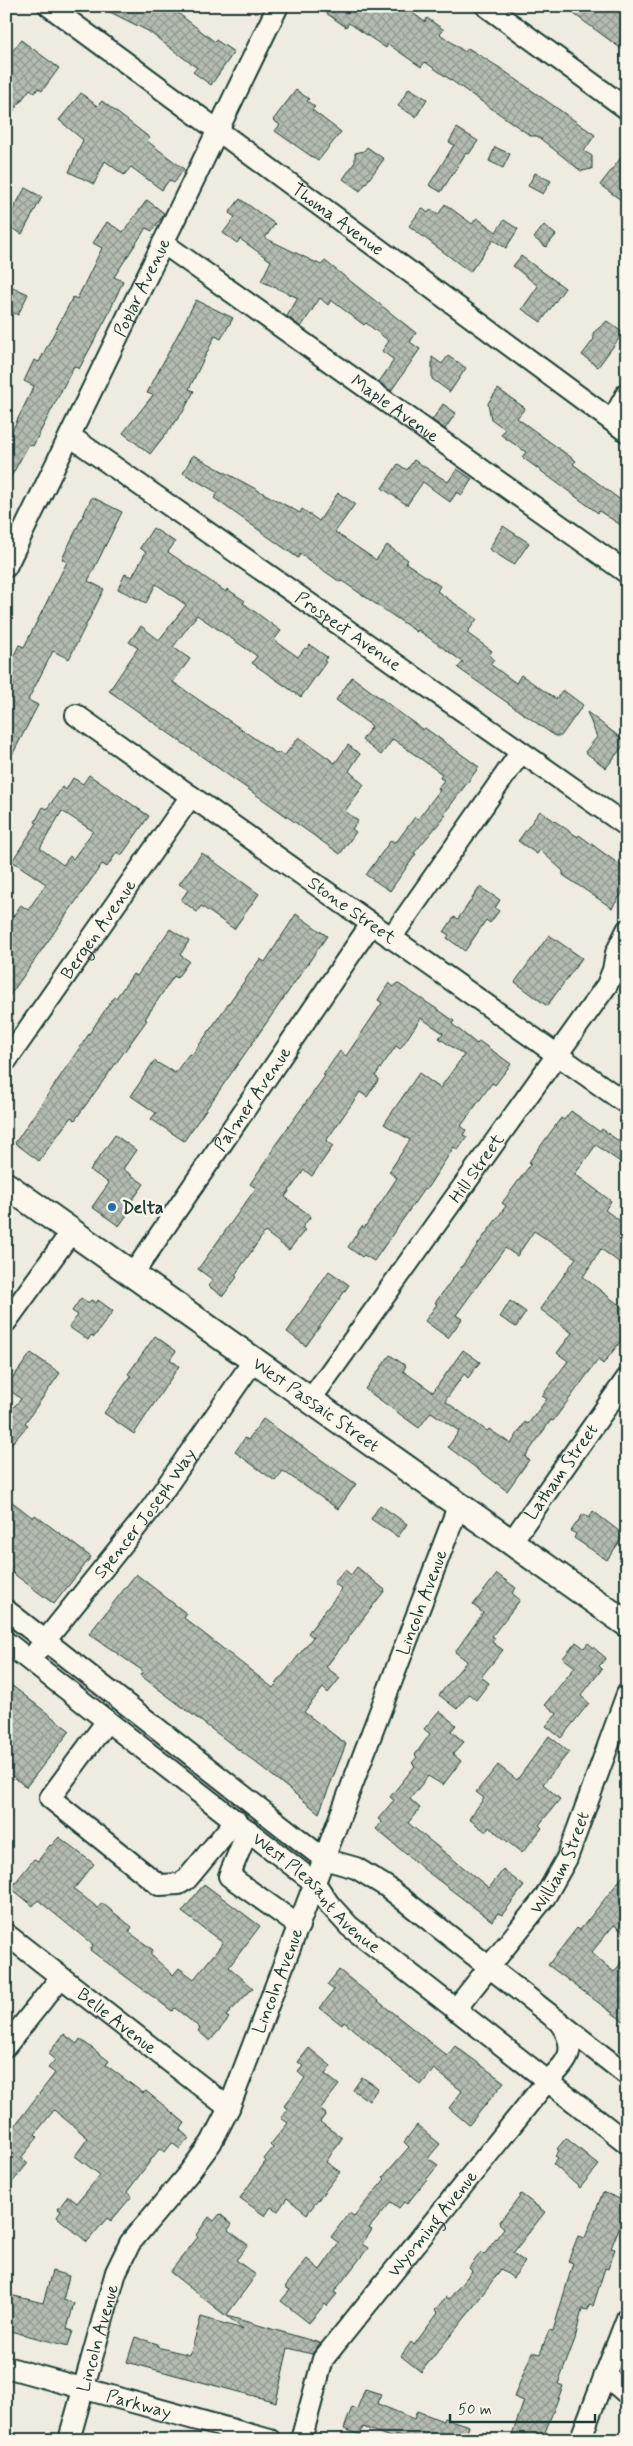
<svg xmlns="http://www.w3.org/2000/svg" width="633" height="2446" font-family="Mynerve,sans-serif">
	<defs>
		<pattern id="building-cross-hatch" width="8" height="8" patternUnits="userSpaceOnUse" patternTransform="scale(1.25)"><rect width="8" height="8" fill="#b4bbb0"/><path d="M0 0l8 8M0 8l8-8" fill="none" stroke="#929990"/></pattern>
	</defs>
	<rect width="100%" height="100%" fill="#eeece1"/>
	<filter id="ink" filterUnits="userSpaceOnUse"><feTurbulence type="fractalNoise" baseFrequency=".02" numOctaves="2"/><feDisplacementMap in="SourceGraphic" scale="10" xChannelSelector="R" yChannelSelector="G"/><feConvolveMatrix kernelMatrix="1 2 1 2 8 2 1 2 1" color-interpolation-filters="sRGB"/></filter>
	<g filter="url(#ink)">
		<path fill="url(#building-cross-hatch)" stroke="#1f3d34" fill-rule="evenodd" d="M98,6H169L215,42L216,40L234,52L211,85L193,72L197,68L148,31Z
			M316,6H403L425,22L427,18L444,30L440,34L465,52L468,48L500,68L595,135L584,151L592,156V169L581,171L537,136H531L425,62L421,67L388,44L386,48L349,23L346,27Z
			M563,6H627V53L604,36Z
			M21,40L59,68L42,91L38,88L35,93L30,89L6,121V60Z
			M409,88L427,99L416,117L398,106Z
			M296,90L309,99L307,101L315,107L312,110L341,132L318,161L275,131L280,125L273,120Z
			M81,93L97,106L102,101L150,138L147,141L184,169L174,183L169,180L162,190L131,167L124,175L105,161L94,184L69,172L83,140L59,120Z
			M457,128L478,141L469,154L466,153L441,192L429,185L454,145L449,142Z
			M367,147L384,159L360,191L343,179L355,162V153L364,151Z
			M495,147L510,154L503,168L489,161Z
			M627,150V192L621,200L600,185Z
			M535,173L551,181L543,194L528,186Z
			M25,188L42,197L22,234L6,225V223Z
			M240,199L275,224L265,238L321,265L325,261L416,333L410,342L420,349L391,391L379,382L394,360L382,351L389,341L366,323L364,325L331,300L328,305L320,298L301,327L287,316L298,298L261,281L271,261L240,239L237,243L223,233L235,217L229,213Z
			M147,200L164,213L163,216L152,231L146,228L114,277L123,281L108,315L79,369L74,366L33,446L29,444L6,486V443L34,386L24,381L34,360L39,362L73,297L77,299L102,248L93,243L107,222L123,232Z
			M445,204L472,224L477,218L496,232L504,220L518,229L506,248L493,240L470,272L409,226L422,208L428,213L431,209L438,215Z
			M544,225L556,235L546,247L534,238Z
			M521,256L565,288L541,322L522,309L538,286L513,266Z
			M6,284L28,294L18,315L6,309Z
			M196,300L233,318L221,339L215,336L189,389L194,391L183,412L150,454L123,433L153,395L147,393Z
			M607,321L623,333L598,367L582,355L594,339L593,333Z
			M448,356L466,368L450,392L432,379V357L442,364Z
			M498,389L525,408L517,418L576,461L573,464L627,505V529L599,511L598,513L522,457L526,452L501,435L505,429L491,419L488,403Z
			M443,404L456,413L445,429L432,420Z
			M193,455L300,513L302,509L319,521L338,493L355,504L335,532L376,560L387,545L408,560L406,563L440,586L437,591L477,619L467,633L492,651L489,655L494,659L490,664L516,683L521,675L556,699L563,690L583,705L561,736H555L458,668L463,662L418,630L417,632L342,581L340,582L300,554L298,558L214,498L218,493L183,473Z
			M414,460L448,482L457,469L472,479L462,495L457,492L450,502L423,482L407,505L382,488L398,464L407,470Z
			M92,497L122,512L88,581L104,589L69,659L53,651L28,700L38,705L6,767V671L19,645L24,647L67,562L62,559Z
			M503,526L529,543L514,565L489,549Z
			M153,528L175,542L168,552L226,592L227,589L245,601L243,603L281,631L274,640L298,657L305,648L307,649L310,645L327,657L324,661L326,662L301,697L252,663L257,656L197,615L173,647L190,659L173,682L277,754L279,752L284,756L299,737L335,763L348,745L360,754L349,771L364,785L345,811L358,821L352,829L356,832L340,854L109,691L138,648L129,642L141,626L159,640L186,605L156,584L146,603L118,589L125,574L132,577L146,552L140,548Z
			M352,677L423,730L425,728L479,767L444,814L446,815L414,853L416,854L390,891L366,875L391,840L394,842L397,841L415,817L418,819L440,790L438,788L444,780L440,778L442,774L393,739L381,755L362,740L372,726L336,700Z
			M587,712L626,742L606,768L585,752L597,737Z
			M89,775L149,816L121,856L117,852L107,867L102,864L6,1001V926L21,905L28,910L46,884L12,861L37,823L35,822L43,807L47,809L62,787L66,790L73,778L83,784ZM62,811L93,831L73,859L70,856L63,865L40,848Z
			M540,811L578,837L579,835L627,870V886L612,908L563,875V871L540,850L537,854L518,841Z
			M202,853L259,894L234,929L201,906L197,912L181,900L188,890L179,884Z
			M480,887L500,900L495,908L499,911L490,923L486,920L465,951L447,938L449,935L444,932L454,917L458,919Z
			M296,914L327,936L184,1141L151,1119L156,1113L131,1096L154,1061L175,1073L189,1054L192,1055L260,959L265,962Z
			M170,929L189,941L180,955L189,961L177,978L174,976L145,1019L147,1020L75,1120L71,1117L39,1161L15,1143L114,997L116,998L133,974L137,976Z
			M549,935L582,958L547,1006L515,982Z
			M389,983L394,987L397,983L440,1011L454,1021L452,1024L477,1044L479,1041L511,1064L495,1085L492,1083L461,1126L466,1130L463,1135L467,1137L458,1150L454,1147L426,1190L424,1189L374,1261L364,1255L362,1257L348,1247L362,1226L364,1228L397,1178L389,1172L410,1140L384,1124L419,1073L440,1088L464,1055L439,1038L443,1033L421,1018L400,1049L396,1046L375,1076L379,1079L367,1097L360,1092L326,1141L333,1146L312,1176L304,1170L285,1197L311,1216L302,1228L305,1230L289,1250L265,1232L235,1275L237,1277L223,1296L208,1286L213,1280L198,1269L256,1188L250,1184L274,1149L273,1148L325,1076L323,1075L340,1051L346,1056L382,1003L378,1000Z
			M571,1111L600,1132L602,1129L627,1147V1167L596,1145L575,1174L611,1201L605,1210L627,1226V1268L601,1249L583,1277L627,1311V1333L603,1364L598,1360L553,1421L551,1420L525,1457L529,1460L507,1491L448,1447L459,1431L431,1412L419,1428L365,1389L390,1355L406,1366L403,1371L433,1392L463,1350L480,1362L468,1378L464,1374L445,1401L487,1431L489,1429L511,1444L525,1422L528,1424L547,1399L542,1396L568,1361L557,1353L572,1333L540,1309L576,1258L534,1231L517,1256L505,1248L456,1315L462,1319L448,1338L425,1321L437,1304L435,1303L506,1206L502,1203L531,1164L529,1162L561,1118L564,1120Z
			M115,1135L136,1150L123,1169L144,1184L129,1205L132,1208L119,1226L92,1207L109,1183L90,1170Z
			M329,1271L349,1285L306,1346L287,1332Z
			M81,1298L88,1303L91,1300L96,1303L98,1300L113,1311L94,1337L91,1335L88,1340L69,1327L78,1315L72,1311Z
			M510,1301L526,1312L516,1327L500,1317Z
			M155,1336L176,1351L170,1359L179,1366L134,1434L104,1413L131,1376L128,1374Z
			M31,1353L60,1373L25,1423L28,1425L6,1450V1415L21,1399L6,1387Z
			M263,1419L356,1484L338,1509L283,1471L275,1481L235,1452L245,1438L248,1440Z
			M6,1497L33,1518L35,1515L91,1557L54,1604L6,1568Z
			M380,1505L407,1524L398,1537L371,1519Z
			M593,1511L624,1535L607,1560L574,1538L576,1534L571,1531L583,1514L589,1518Z
			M357,1567L385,1590L326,1667L340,1678L328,1693L323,1688L304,1712L346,1744L319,1813L259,1765L140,1675L143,1671L89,1634L136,1574L187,1614L184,1618L273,1688L313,1637L308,1633L342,1589L334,1583L345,1570L351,1575Z
			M497,1574L516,1588L512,1593L520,1600L492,1636L495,1638L492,1642L503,1650L481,1677L489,1683L476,1700L469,1694L457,1709L439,1695L467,1661L455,1652L483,1613L473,1605Z
			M576,1642L584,1648L588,1643L606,1658L599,1666L602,1669L581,1696L589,1703L561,1738L546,1726L557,1714L545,1704L575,1667L563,1658Z
			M6,1681L70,1731L26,1787L6,1771Z
			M439,1711L456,1725L451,1731L464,1742L453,1754L461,1761L443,1785L428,1776L410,1799L420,1808L408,1823L489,1888L503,1870L524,1886L502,1915L498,1913L492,1921L425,1870L376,1829L382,1822L378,1819L394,1800L390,1797L415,1766L412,1763L417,1757L415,1755L430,1734L424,1729Z
			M549,1736L569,1752L543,1784L560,1799L539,1825L542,1828L522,1853L489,1827L486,1832L469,1819L484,1798L476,1792L498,1765L517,1780Z
			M59,1837L94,1864L74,1889L98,1908L102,1903L132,1927L129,1932L153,1950L150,1954L173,1975L179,1968L194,1979L223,1943L182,1912L204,1884L260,1926L229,1967L253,1988L226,2016L229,2018L210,2041L198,2031L200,2028L175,2008L172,2011L90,1950L93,1945L38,1900L33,1906L11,1888L34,1859L38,1861L50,1845L51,1846Z
			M627,1871V1935L614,1925L591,1953L614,1972L627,1955V2024L548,1965L577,1928L580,1930Z
			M339,1970L447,2056L455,2046L504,2082L469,2125L449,2108L462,2091L434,2069L421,2085L344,2022L342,2025L320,2008L334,1990L327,1985Z
			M64,2034L77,2044L80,2039L109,2061L106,2065L143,2093L146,2091L185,2123L180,2130L189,2138L180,2149L172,2143L165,2152L160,2148L127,2192L132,2196L111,2221L107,2218L87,2242L57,2217L61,2211L58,2209L68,2196L77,2203L100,2175L75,2156L88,2138L54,2110L35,2134L38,2137L21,2158L28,2163L6,2190V2137L55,2073L48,2068L55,2060L48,2054Z
			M309,2048L331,2066L325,2074L339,2085L320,2109L326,2114L320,2122L342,2138L326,2162L340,2172L307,2214L287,2198L278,2211L271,2207L265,2216L240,2198L266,2161L264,2159L273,2148L270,2145L288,2123L281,2118L287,2109L284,2106L305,2078L298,2072L303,2066L298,2062Z
			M362,2077L378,2088L369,2101L353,2090Z
			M417,2125L440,2144L428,2158L438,2165L407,2204L404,2202L399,2208L391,2202L369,2228L372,2230L362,2244L368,2248L334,2292L337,2294L327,2306L325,2304L309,2323L281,2301L290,2290L285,2287L307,2259L320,2270L339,2243L331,2237L349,2213L354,2216L385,2179L383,2177L409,2147L404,2142Z
			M566,2138L599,2165L580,2188L553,2164L558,2158L555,2156L559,2151L557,2149Z
			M603,2192L627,2202V2208L611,2248L615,2249L608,2269L605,2268L593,2306L589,2305L588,2310L582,2309L575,2339L558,2384L563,2386L542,2440H510L524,2401L514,2397L532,2352L540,2354L549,2330L553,2331L573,2263L568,2261L578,2236L585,2238Z
			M521,2194L545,2212L513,2253L525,2262L513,2278L501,2269L468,2314L421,2372L401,2356L411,2342L414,2345L438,2313L435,2310L446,2297L449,2299L472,2271L469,2268L481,2252L484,2255L504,2228L499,2223Z
			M220,2214L232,2224L228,2230L248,2245L236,2260L256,2275L226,2316L170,2272L198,2237L196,2235L209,2217L214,2221Z
			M52,2271L69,2276L63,2300L74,2303L67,2329L73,2331L68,2346L6,2330V2294L43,2303Z
			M227,2316L320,2343L312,2354L288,2348L276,2402L127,2362L135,2337L158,2344L157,2347L190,2355L201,2317L243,2329Z
			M365,2389L381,2394L378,2404L414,2419L417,2411L443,2421L444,2418L469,2426L465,2440H408L396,2435L395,2439L363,2427L360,2435L344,2429L352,2407L357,2409Z"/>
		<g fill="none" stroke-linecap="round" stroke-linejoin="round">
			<g stroke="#1f3d34" stroke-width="24">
				<g id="minor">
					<path id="s1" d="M49,6L627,432"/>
					<path d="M486,6L627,109"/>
					<path id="s2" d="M163,243L627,573"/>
					<path d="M612,421L627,393"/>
					<path id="s3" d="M70,436L627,826"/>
					<path id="s4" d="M6,567L278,6"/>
					<path id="s5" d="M76,715L627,1104"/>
					<path d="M391,938L521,752"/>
					<path id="s6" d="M6,1061L191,796"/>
					<path id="s7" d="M133,1274L371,924"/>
					<path d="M6,1322L72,1231"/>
					<path id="s8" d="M311,1399L607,985L613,970L616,953L627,930"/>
					<path id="s9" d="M512,1541L627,1378"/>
					<path d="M6,1610L324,1859L356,1868L387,1887L627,2075"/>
					<path id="s10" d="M6,1642L315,1883L329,1904L349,1926L627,2143"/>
					<path id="s11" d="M37,1651L150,1510L254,1360"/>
					<path d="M107,1721L50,1798L159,1885L179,1884L187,1879L236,1820"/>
					<path d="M248,1830L229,1876L299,1926"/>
					<path id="s12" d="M6,1934L229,2108"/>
					<path id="s13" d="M455,2010L545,1897L567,1858L627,1694"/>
					<path d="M6,2046L61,1977"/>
					<path id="s14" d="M6,2367L270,2440"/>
					<path d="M605,2375L627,2394"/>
					<path id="s15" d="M69,2440L116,2272L130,2243L188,2174L211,2143L229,2108L459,1504"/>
					<path id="s16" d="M301,2440L323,2359L547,2081C569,2062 578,2049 560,2023"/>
					<path d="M580,2440L627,2318"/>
				</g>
			</g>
			<g stroke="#1f3d34" stroke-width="29">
				<g id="major">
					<path id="s17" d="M6,1185L627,1624"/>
				</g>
			</g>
			<use href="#minor" stroke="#fbf7ec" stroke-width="20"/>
			<use href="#major" stroke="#fbf7ec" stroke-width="25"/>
		</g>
	</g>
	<circle fill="#1f6fb2" stroke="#fbf7ec" stroke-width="2" cx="112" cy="1207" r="5"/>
	<g text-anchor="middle" stroke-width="5" stroke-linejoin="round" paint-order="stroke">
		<g font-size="18" fill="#1f3d34" stroke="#fbf7ec">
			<text dy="6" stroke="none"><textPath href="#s1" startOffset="359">Thoma Avenue</textPath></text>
			<text dy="6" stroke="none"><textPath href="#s4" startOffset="311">Poplar Avenue</textPath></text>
			<text dy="6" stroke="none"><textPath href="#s2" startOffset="285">Maple Avenue</textPath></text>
			<text dy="6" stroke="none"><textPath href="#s3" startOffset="340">Prospect Avenue</textPath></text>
			<text dy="6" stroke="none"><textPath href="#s5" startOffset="338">Stone Street</textPath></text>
			<text dy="6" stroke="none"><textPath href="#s6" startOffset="161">Bergen Avenue</textPath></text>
			<text dy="6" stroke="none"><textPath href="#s7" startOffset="212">Palmer Avenue</textPath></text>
			<text dy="6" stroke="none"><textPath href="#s8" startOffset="284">Hill Street</textPath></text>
			<text dy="6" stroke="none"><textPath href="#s17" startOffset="380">West Passaic Street</textPath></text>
			<text dy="6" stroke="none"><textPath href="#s9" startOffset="85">Latham Street</textPath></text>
			<text dy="6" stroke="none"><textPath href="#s11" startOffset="175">Spencer Joseph Way</textPath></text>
			<text dy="6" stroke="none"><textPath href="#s15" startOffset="916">Lincoln Avenue</textPath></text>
			<text dy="6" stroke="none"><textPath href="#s13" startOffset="182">William Street</textPath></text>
			<text dy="6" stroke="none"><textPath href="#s10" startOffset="400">West Pleasant Avenue</textPath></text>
			<text dy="6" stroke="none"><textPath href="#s15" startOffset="511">Lincoln Avenue</textPath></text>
			<text dy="6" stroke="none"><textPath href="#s12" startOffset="141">Belle Avenue</textPath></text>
			<text dy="6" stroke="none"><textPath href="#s16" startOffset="258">Wyoming Avenue</textPath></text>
			<text dy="6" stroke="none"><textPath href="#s15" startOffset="106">Lincoln Avenue</textPath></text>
			<text dy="6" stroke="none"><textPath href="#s14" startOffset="138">Parkway</textPath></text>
		</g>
		<g font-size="18" font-weight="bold" fill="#1f3d34" stroke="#fbf7ec" text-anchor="start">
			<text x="122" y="1213">Delta</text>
		</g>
	</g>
	<rect width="633" height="2446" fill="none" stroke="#fbf7ec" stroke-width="25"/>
	<rect x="12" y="12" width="608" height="2421" fill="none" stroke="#1f3d34" stroke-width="2" filter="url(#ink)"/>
	<path d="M450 2414v8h145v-8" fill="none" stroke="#1f3d34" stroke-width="2.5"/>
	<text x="458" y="2414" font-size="15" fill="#1f3d34" stroke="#fbf7ec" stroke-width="4" paint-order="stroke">50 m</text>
</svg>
